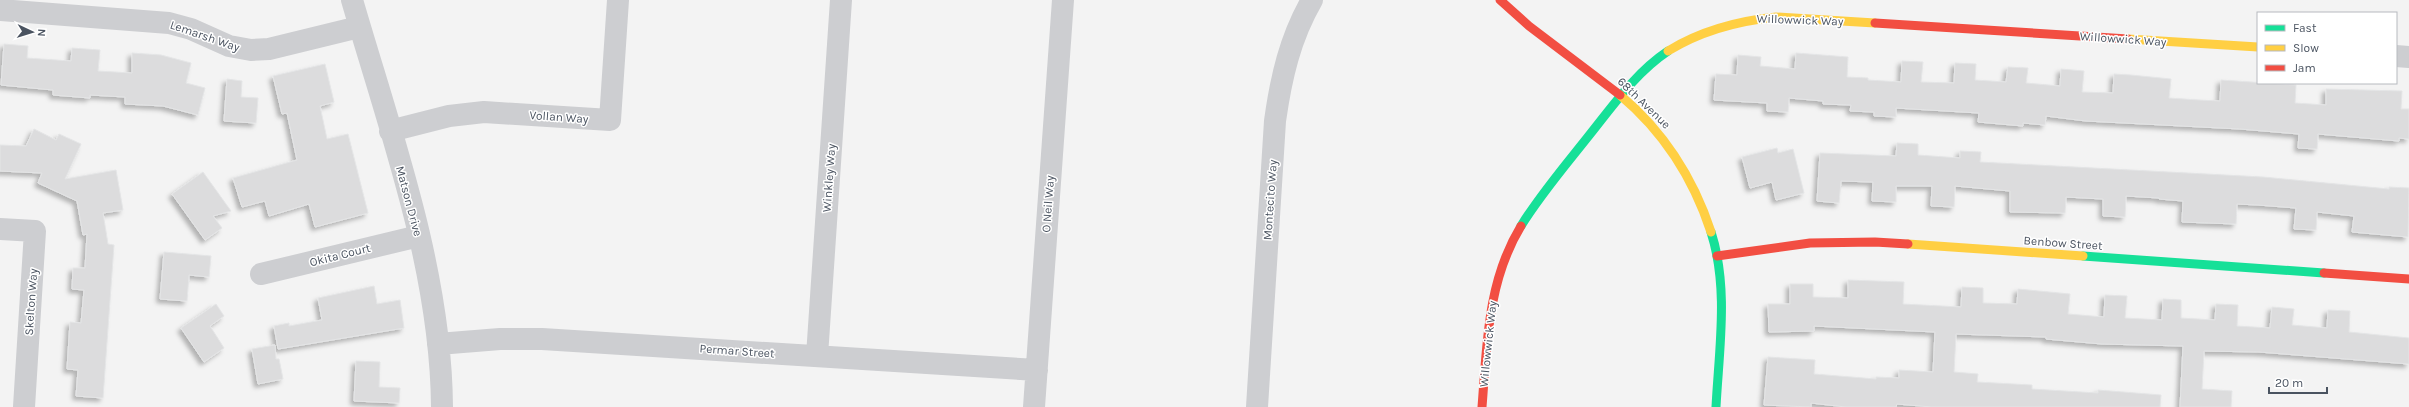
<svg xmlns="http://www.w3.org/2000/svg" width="2409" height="407" font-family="Karla,sans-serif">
	<defs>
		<filter id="shadow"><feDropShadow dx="-3.5" dy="3.5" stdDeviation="2" flood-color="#0004"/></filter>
	</defs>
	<rect width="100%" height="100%" fill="#f3f3f3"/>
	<path fill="#dcdcdd" stroke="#e4e5e6" filter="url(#shadow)" d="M4,44L28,46L27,58L71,61L72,48L100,50L98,71L132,73V53L161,55L191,63L186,83L205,88L198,115L163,106L125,104V97L90,95V98L53,95V90L1,85Z
		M1796,53L1848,57L1847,77L1868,78V80L1901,82L1902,61L1923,62L1921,82L1954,83L1955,63L1976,64L1975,80L2006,82L2008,67L2028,68L2026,83L2060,86L2061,69L2084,71L2082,92L2113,93L2114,74L2131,75L2171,79L2169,98L2199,100L2220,101L2221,80L2296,85L2295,103L2326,105V89L2402,91L2401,109H2409V139L2399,138V141L2318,134L2317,149L2298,148L2299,134L2240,129L2086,121L2046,116L2045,125L2023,123V126L1978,122L1979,113L1896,108V117L1874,116V112L1850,111L1851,105L1823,104V101L1789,98L1788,112L1767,111V103L1714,100L1716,74L1737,75L1738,55L1761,57L1760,66L1795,69Z
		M325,64L334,102L320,106L327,139L348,134L368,213L315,227L309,204L269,216L265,201L242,207L233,178L297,160L287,113L282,114L273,76Z
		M227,79L242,81L241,97L258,98L256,123L224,121Z
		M34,129L56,140L59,134L81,144L65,179L116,170L123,210L103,213L108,244L114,245L103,398L76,396L78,370L67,369L70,322L81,323L84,290L72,289L73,268H85L87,234L83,235L77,201L38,183L42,173L0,171V145L26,146Z
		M1897,143L1918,144V155L1960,158V151L1981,152L1980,162L2263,177L2389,189V187L2409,188L2408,237L2352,232L2354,216L2317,212L2316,230L2294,229L2296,208L2258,205L2237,204L2236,224L2182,222L2183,201L2159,199V198L2126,196L2125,217L2103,216V199L2066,197L2065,213L2010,212V191L1955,186L1954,207L1931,206L1932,186H1896V202L1872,201L1873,182L1841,181L1839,203L1817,201L1820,153L1896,156Z
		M1777,148L1778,153L1793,149L1804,193L1776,200L1772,182L1750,188L1742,157Z
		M203,172L231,211L213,216L222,228L205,240L172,194Z
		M164,252L211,256L209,277L189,275L187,301L160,299Z
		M1848,280L1904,282L1903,304L1961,307L1962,287L1983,288V303L2017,304L2018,289L2070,294L2068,314L2104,317L2105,295L2127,296L2125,318L2162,320L2163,299L2181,300V318L2215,320L2216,304L2238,305L2237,326L2270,328L2272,307L2294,309L2292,325L2327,328L2328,310L2350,311L2349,332L2409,338V364L2259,352L2204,351L2202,389L2232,391L2231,407H2180L2183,346L2102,344L2046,339V337L1956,334L1954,372L1978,374L1977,382L2032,385V389L2098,393V390L2161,395L2160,407H1932L1897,404L1896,407H1846L1811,403V407L1764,405L1768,357L1815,360L1814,374L1876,379V377L1899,378V370L1933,372L1935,332L1814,326V331L1769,332L1768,304H1790V284H1813V297L1848,298Z
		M374,286L377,304L400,300L404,328L278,349L274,326L289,323V326L322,320L318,298Z
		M216,304L224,316L210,326L224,348L204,362L181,328Z
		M275,345L276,359H279L283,379L258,384L252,349Z
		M356,361L380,362L379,387L400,388L399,403L354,401Z"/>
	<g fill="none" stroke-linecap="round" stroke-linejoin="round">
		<path stroke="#cdced1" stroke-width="22" d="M352,0C390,131 441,269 442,407
			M0,10L169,23L191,29L229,46L251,50L269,49L359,27
			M2396,56L2409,57
			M390,131L449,116L484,112L610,120L618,0
			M0,229L35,231L24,407
			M261,274L419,236
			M438,344L500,339H542L1037,370
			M817,356L841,0
			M1034,407L1063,0
			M1257,407L1275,121C1281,78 1290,38 1312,0"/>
		<path stroke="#16e098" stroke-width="9" d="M1521,226C1540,195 1564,167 1587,138C1612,107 1635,73 1668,51
			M1711,232C1729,288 1719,349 1716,407
			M2083,256L2324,273"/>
		<path stroke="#ffcf43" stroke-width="9" d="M2128,39L2258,47
			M1668,51C1702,30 1737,21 1776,17L1875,23
			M1620,95C1664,132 1693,177 1711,232
			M1908,244L2083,256"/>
		<path stroke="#f24e42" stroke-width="9" d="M1500,0L1529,26L1620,95
			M1875,23L2128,39
			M1717,256L1810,243L1875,242L1908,244
			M2324,273L2409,279
			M1482,407C1487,345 1487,282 1521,226"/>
	</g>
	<g text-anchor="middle" stroke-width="3" stroke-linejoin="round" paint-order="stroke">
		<g font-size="12" fill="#4a5360" stroke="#fff">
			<text transform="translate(1800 20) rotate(2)" y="4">Willowwick Way</text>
			<text transform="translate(205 36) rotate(19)" y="4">Lemarsh Way</text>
			<text transform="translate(2123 39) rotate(4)" y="4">Willowwick Way</text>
			<text transform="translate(1644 103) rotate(44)" y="4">68th Avenue</text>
			<text transform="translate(559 117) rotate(4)" y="4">Vollan Way</text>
			<text transform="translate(829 178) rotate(-86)" y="4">Winkley Way</text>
			<text transform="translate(1270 200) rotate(-86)" y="4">Montecito Way</text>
			<text transform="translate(409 201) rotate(75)" y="4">Matson Drive</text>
			<text transform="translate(1048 204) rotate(-86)" y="4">O Neil Way</text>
			<text transform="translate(2063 243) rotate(4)" y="4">Benbow Street</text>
			<text transform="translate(340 255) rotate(-14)" y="4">Okita Court</text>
			<text transform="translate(31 302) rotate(-86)" y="4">Skelton Way</text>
			<text transform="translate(1488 344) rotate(-84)" y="4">Willowwick Way</text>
			<text transform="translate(737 351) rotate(4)" y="4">Permar Street</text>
		</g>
	</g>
	<rect x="2257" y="12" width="140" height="72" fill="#ffffff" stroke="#b7babf"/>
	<rect x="2265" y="25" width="20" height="6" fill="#16e098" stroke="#b7babf"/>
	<text x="2293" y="32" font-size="12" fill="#4a5360">Fast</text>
	<rect x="2265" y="45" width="20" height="6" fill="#ffcf43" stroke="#b7babf"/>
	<text x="2293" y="52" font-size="12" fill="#4a5360">Slow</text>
	<rect x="2265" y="65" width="20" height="6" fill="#f24e42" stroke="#b7babf"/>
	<text x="2293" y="72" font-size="12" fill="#4a5360">Jam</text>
	<g transform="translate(32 32) rotate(94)" stroke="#ffffff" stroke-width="3" paint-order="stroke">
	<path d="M0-3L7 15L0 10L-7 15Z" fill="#4a5360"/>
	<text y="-6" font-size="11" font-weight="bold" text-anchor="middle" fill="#4a5360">N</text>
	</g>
	<path d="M2269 387v6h58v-6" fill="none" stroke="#4a5360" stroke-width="2"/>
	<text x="2275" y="387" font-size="12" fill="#4a5360" stroke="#ffffff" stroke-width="3" paint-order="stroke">20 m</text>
</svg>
